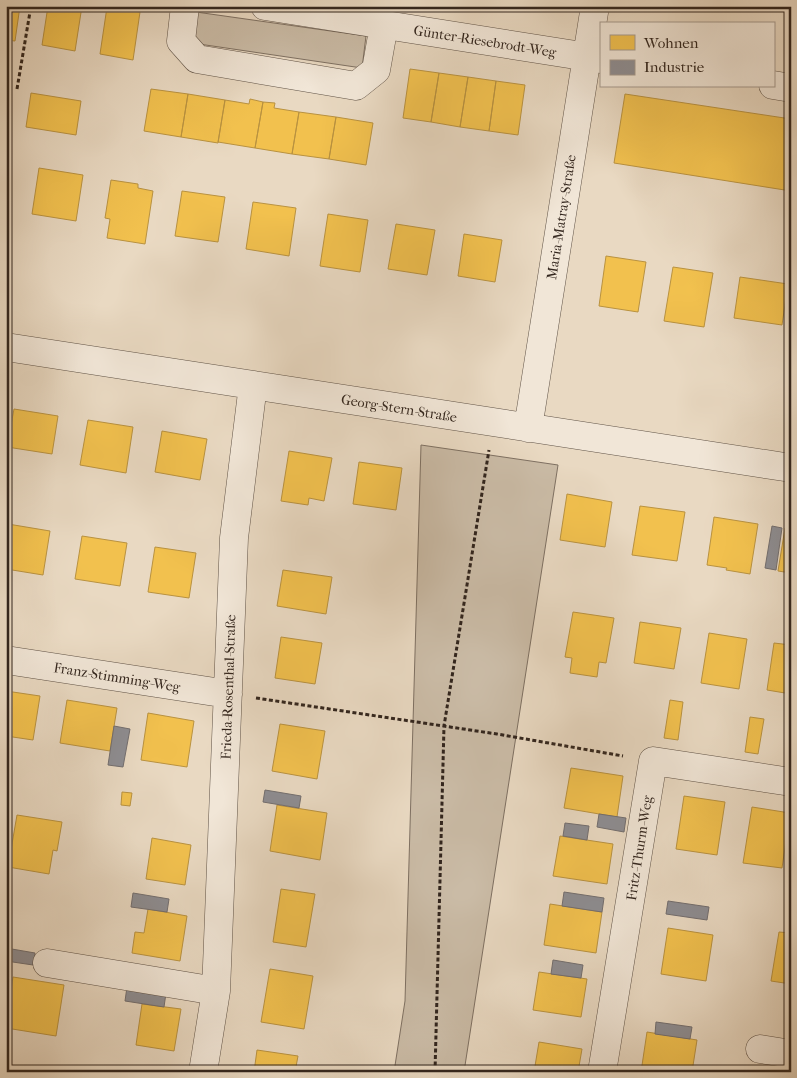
<svg xmlns="http://www.w3.org/2000/svg" width="797" height="1078" font-family="'IM FELL French Canon',serif">
	<rect width="100%" height="100%" fill="#e9d9c2"/>
	<filter id="stains"><feTurbulence type="fractalNoise" baseFrequency=".004" numOctaves="4"/><feColorMatrix values="0 0 0 0 .2 0 0 0 0 .09 0 0 0 0 .02 0 0 0 .5 -.17"/></filter>
	<radialGradient id="worn" r=".72"><stop offset=".6" stop-color="#630" stop-opacity="0"/><stop offset="1" stop-color="#630" stop-opacity=".3"/></radialGradient>
	<path fill="#cabba6" stroke="#7e7062" d="M196,12L366,36L362,68L192,43Z
		M421,445L558,465L464,1072H394L405,1001Z"/>
	<path fill="#f2c14e" stroke="#b99240" d="M6,6H20L15,41L6,40Z
		M48,6H82L75,51L42,45Z
		M107,7L140,12L133,60L100,54Z
		M410,69L439,73L431,122L403,118Z
		M439,73L468,77L460,127L431,122Z
		M468,77L496,81L489,131L460,127Z
		M496,81L525,85L518,135L489,131Z
		M151,89L188,94L181,137L144,131Z
		M31,93L81,101L76,135L26,127Z
		M188,94L225,100L218,143L181,137Z
		M625,94L791,119V191L614,163Z
		M250,99L263,102L255,148L218,142L225,100L249,104Z
		M263,102L275,103L274,108L299,112L292,154L255,148Z
		M299,112L336,117L329,159L292,154Z
		M336,117L373,123L366,165L329,159Z
		M6,164H11L6,198Z
		M39,168L83,175L76,221L32,214Z
		M111,180L138,184V188L153,191L145,244L107,238L110,219L105,218Z
		M182,191L225,197L218,242L175,236Z
		M253,202L296,208L289,256L246,249Z
		M328,214L368,220L360,272L320,266Z
		M396,224L435,230L427,275L388,269Z
		M464,234L502,240L495,282L458,276Z
		M606,256L646,262L638,312L599,306Z
		M673,267L713,273L704,327L664,321Z
		M740,277L788,284L782,325L734,318Z
		M14,409L58,416L52,454L7,447Z
		M88,420L133,427L126,473L80,465Z
		M162,431L207,439L200,480L155,472Z
		M289,451L332,458L324,501L309,498L308,505L281,501Z
		M359,462L402,468L396,510L353,504Z
		M567,494L612,502L605,547L560,540Z
		M640,506L685,512L677,561L632,555Z
		M714,517L758,524L750,574L726,570L727,568L707,565Z
		M8,524L50,531L43,575L6,569V538Z
		M785,528L791,529V573L778,571Z
		M82,536L127,543L120,586L75,579Z
		M155,547L196,553L189,598L148,592Z
		M283,570L332,577L326,614L277,606Z
		M573,612L614,618L606,663L599,662L597,677L570,673L572,658L565,657Z
		M640,622L681,628L674,669L634,663Z
		M709,633L747,639L739,689L701,683Z
		M281,637L322,643L315,684L275,678Z
		M774,643L791,645V694L767,690Z
		M6,691L40,696L33,740L6,736Z
		M67,700L117,708L110,751L60,743Z
		M670,700L683,702L678,740L664,738Z
		M148,713L194,721L187,767L141,760Z
		M750,717L764,719L758,754L745,752Z
		M280,724L325,731L317,779L272,771Z
		M571,768L623,776L617,817L564,808Z
		M122,792L132,793L130,806L121,805Z
		M684,796L725,802L717,855L676,849Z
		M277,805L327,813L320,860L270,851Z
		M752,807L790,813L782,868L743,863Z
		M17,815L62,822L57,851L53,850L49,874L8,867Z
		M560,836L613,844L607,884L553,876Z
		M152,838L191,845L185,885L146,879Z
		M281,889L315,894L306,947L273,942Z
		M550,904L602,912L596,953L544,945Z
		M148,909L187,916L180,961L132,953L135,932L144,933Z
		M668,928L713,935L706,981L661,974Z
		M779,932L791,933V984L771,981Z
		M270,969L313,976L304,1029L261,1022Z
		M539,972L587,979L581,1017L533,1010Z
		M13,977L64,985L56,1036L6,1028V1020Z
		M142,1004L181,1009L174,1051L136,1045Z
		M647,1032L697,1040L692,1072H641Z
		M539,1042L582,1049L578,1072H534Z
		M257,1050L298,1056L295,1072H254Z"/>
	<path fill="#8d8d92" stroke="#726e6f" d="M772,526L782,528L776,570L765,568Z
		M114,726L130,729L123,767L108,765Z
		M265,790L301,796L299,808L263,802Z
		M599,814L626,818L624,832L597,827Z
		M565,823L589,826L587,840L563,836Z
		M564,892L604,898L602,912L562,906Z
		M133,893L169,899L167,912L131,907Z
		M668,901L709,907L707,920L666,914Z
		M6,948L35,953L33,965L6,961Z
		M553,960L583,965L581,978L551,974Z
		M127,987L166,993L164,1007L125,1001Z
		M656,1022L692,1027L690,1039L655,1034Z"/>
	<g fill="none" stroke-linecap="round" stroke-linejoin="round">
		<g stroke="#605347" stroke-width="29">
			<path id="minor" d="M185,6L181,41L197,59L356,86L376,70L384,25
				M265,6L601,59
				M773,85L791,88
				M6,347L791,468
				M528,428L595,6
				M6,660L228,694
				M47,963L216,991
				M760,1049L791,1054
				M203,1072L216,991L234,538L253,385
				M602,1072L653,761L791,782"/>
		</g>
		<path stroke="#33261e" stroke-width="3" stroke-dasharray="4 2.5" stroke-linecap="butt" d="M17,89L31,6
			M256,698L497,734L623,756
			M435,1072L444,726L489,450"/>
		<use href="#minor" stroke="#f1e6d7" stroke-width="28"/>
	</g>
	<g text-anchor="middle" stroke-width="5" stroke-linejoin="round" paint-order="stroke">
		<g font-size="14" fill="#33261e" stroke="#f1e6d7">
			<text transform="translate(485 41) rotate(9)" y="5">Günter-Riesebrodt-Weg</text>
			<text transform="translate(561 217) rotate(-81)" y="5">Maria-Matray-Straße</text>
			<text transform="translate(399 408) rotate(9)" y="5">Georg-Stern-Straße</text>
			<text transform="translate(117 677) rotate(9)" y="5">Franz-Stimming-Weg</text>
			<text transform="translate(228 687) rotate(-88)" y="5">Frieda-Rosenthal-Straße</text>
			<text transform="translate(639 848) rotate(-81)" y="5">Fritz-Thurm-Weg</text>
		</g>
	</g>
	<rect width="797" height="1078" fill="none" stroke="#e9d9c2" stroke-width="25"/>
	<rect x="8" y="8" width="782" height="1063" fill="none" stroke="#33261e" stroke-width="2.5"/>
	<rect x="12" y="12" width="772" height="1053" fill="none" stroke="#33261e"/>
	<rect x="600" y="22" width="175" height="65" fill="#f1e6d7" stroke="#a5998d"/>
	<rect x="610" y="35" width="25" height="15" fill="#f2c14e" stroke="#a5998d"/>
	<text x="644" y="48" font-size="15" fill="#33261e">Wohnen</text>
	<rect x="610" y="60" width="25" height="15" fill="#8d8d92" stroke="#a5998d"/>
	<text x="644" y="72" font-size="15" fill="#33261e">Industrie</text>
	<rect width="100%" height="100%" filter="url(#stains)"/>
	<rect width="100%" height="100%" fill="url(#worn)"/>
</svg>
